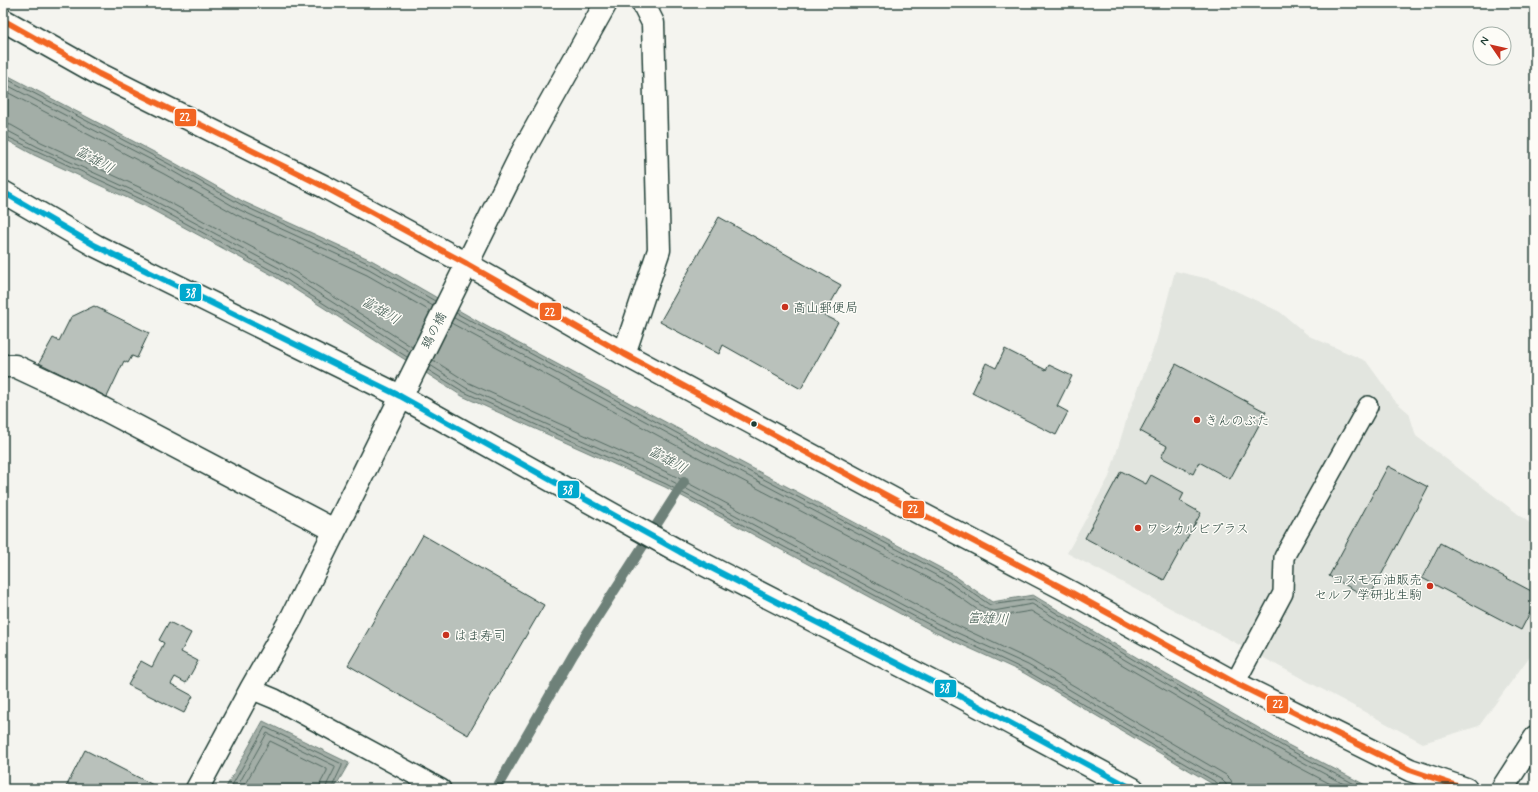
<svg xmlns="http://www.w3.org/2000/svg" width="1538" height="792" font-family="Mynerve,'Klee One',sans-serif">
	<rect width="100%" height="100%" fill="#f4f4ef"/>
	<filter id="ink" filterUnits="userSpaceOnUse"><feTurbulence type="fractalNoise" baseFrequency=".025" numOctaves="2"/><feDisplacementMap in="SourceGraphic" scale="8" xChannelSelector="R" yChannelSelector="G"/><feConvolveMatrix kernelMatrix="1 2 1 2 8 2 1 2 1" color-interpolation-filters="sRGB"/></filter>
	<g filter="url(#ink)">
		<path fill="#e2e5df" d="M1175,271L1213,280L1280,312L1309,336L1366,361L1395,401L1409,413L1416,436L1535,527V649L1479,726L1423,743L1067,553L1109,477L1127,418L1156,342Z"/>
		<path fill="#a3aea7" stroke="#6e8179" d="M3,73L171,161L244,202L373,261L486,326L699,440L952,574L992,602L1033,595L1146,663L1288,745L1373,789H1221L1024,673L934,632L665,487L462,396L274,276L145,206L34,155L3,138Z
			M263,721L349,763L334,789H225Z"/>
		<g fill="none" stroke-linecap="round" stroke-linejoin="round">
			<path stroke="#546a62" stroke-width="1" d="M3,77L169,164L242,205L372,265L435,301
				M3,83L167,168L240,210L369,269L433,306
				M3,90L164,174L237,215L367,275L430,311
				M3,124L11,125L41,142L152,193L281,263L412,347
				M3,130L8,131L38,147L149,198L279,268L410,352
				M3,135L147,202L276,273L407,357
				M456,313L697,444L950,577L990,605L1033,599L1144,666L1286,748L1364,789
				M454,318L695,448L947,581L988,610L994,611L1032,604C1138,668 1244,732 1353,789
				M451,323L692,454L944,586L985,615L994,617L1031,611L1281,758L1340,789
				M433,360L469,383L671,474L941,618L1030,660L1226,775L1231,780L1233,789
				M430,365L466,388L668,479L938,624L1028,665L1222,780L1226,784L1227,789
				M428,370L464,392L666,484L936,628L1025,670L1219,784L1222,789
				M230,789L265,727L342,764V766L331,789
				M236,789L267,733L335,766V768L327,784L326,789
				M242,789L270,741L327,769V771L321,782L320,789"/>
			<path stroke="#6e8179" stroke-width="10" d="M496,789L573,655L684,482"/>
		</g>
		<path fill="#b9c1bb" stroke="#1f3d34" d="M719,217L841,285L824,315L838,322L801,389L723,345L719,354L660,322Z
			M94,306L149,333L137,358L132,356L128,363L124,361L107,397L39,363L53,338L59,341L71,317Z
			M1005,349L1046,370L1049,365L1072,376L1057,406L1068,412L1056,435L972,393L986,363L996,368Z
			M1176,364L1266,412L1230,479L1199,462L1193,474L1161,457L1167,446L1140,431Z
			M1388,466L1428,487L1369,598L1329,576Z
			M1121,471L1146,484L1151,475L1184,493L1180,501L1201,513L1164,580L1085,538Z
			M423,535L544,605L468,735L348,665Z
			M1440,543L1535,593V603L1521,630L1422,578Z
			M169,622L191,633L181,652L198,661L186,683L175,677L171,684L193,696L184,713L128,685L141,661L152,667L164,643L159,640Z
			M85,750L157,787L156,789H65Z"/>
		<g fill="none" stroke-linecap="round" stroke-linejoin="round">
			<g stroke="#1f3d34" stroke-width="22">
				<path id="service" d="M1235,683L1283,593L1284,557L1368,406
					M251,689L275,699L441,789"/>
			</g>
			<g stroke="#1f3d34" stroke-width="25">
				<path id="minor" d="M624,354L659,250L653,23L643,3
					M3,366H15L77,395L334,530"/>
			</g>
			<g stroke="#1f3d34" stroke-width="25">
				<path id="tertiary" d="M197,789L251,689L292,617L523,151L606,3
					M1502,789L1535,738"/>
			</g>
			<g stroke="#1f3d34" stroke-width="25">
				<path id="primary" d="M3,20L99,74L325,187L467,264L624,354L893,499L1072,593L1235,683L1410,770L1466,789
					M3,192L96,246L400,396L680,552L945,688L1133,789"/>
			</g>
			<use href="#service" stroke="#fdfcf7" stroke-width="19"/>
			<use href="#minor" stroke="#fdfcf7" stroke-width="22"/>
			<use href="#tertiary" stroke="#fdfcf7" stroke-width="22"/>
			<use href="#primary" stroke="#fdfcf7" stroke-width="22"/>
			<g stroke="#fdfcf7" stroke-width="9">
				<path id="bus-1" d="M3,20L99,74L325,187L467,264L624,354L893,499L1072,593L1235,683L1410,770L1466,789"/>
			</g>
			<g stroke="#fdfcf7" stroke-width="9">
				<path id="bus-2" d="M3,192L96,246L400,396L680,552L945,688L1133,789"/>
			</g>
			<use href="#bus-1" stroke="#f26522" stroke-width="6"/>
			<use href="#bus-2" stroke="#00a9ce" stroke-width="6"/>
		</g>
	</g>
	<g fill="#c8321e" stroke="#fdfcf7" stroke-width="1.5">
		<circle cx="785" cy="307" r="4"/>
		<circle cx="1197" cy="420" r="4"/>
		<circle cx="1138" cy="528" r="4"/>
		<circle cx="1430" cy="586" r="4"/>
		<circle cx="446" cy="635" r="4"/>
	</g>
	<circle fill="#1f3d34" stroke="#fdfcf7" stroke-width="1.5" cx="754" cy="424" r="3.5"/>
	<g text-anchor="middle" stroke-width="3" stroke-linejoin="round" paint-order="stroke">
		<g font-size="13" fill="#1f3d34" stroke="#fdfcf7" text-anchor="start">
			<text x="793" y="312">高山郵便局</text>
			<text x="1205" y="425">きんのぶた</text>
			<text x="1146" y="533">ワンカルビプラス</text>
			<text x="1422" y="584" text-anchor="end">コスモ石油販売<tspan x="1422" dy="15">セルフ 学研北生駒</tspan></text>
			<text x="454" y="640">はま寿司</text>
		</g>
		<g font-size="13" fill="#1f3d34" stroke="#fdfcf7">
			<text transform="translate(433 330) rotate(-63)" y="5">鵄の橋</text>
		</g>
		<g font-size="14" font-style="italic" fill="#475f56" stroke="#fdfcf7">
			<text transform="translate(95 159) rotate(29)" y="5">富雄川</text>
			<text transform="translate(381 310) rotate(30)" y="5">富雄川</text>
			<text transform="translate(668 459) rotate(29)" y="5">富雄川</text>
			<text transform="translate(988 618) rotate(3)" y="5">富雄川</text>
		</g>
	</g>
	<g stroke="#fdfcf7" stroke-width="1.5">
		<rect x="174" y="108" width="23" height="19" rx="4" fill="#f26522"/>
		<rect x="179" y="283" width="23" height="19" rx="4" fill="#00a9ce"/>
		<rect x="539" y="302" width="23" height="19" rx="4" fill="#f26522"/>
		<rect x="557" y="480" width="23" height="19" rx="4" fill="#00a9ce"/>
		<rect x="902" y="500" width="23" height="19" rx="4" fill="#f26522"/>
		<rect x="934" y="679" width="23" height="19" rx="4" fill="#00a9ce"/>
		<rect x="1266" y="695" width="23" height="19" rx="4" fill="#f26522"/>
	</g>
	<g font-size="11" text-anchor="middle" font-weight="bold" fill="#fff">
		<text x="185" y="121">22</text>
		<text x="191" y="297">38</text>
		<text x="550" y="316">22</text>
		<text x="568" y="494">38</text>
		<text x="913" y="513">22</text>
		<text x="945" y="692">38</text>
		<text x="1278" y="708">22</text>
	</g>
	<rect width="1538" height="792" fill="none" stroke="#fdfcf7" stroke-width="16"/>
	<rect x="8" y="8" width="1522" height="776" fill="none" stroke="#1f3d34" stroke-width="1.5" filter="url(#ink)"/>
	<g transform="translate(1492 46) rotate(304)"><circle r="19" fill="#fdfcf7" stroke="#a4b0a9"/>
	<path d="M0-3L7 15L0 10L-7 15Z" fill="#c8321e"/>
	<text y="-6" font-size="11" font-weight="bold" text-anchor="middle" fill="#1f3d34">N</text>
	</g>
</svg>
